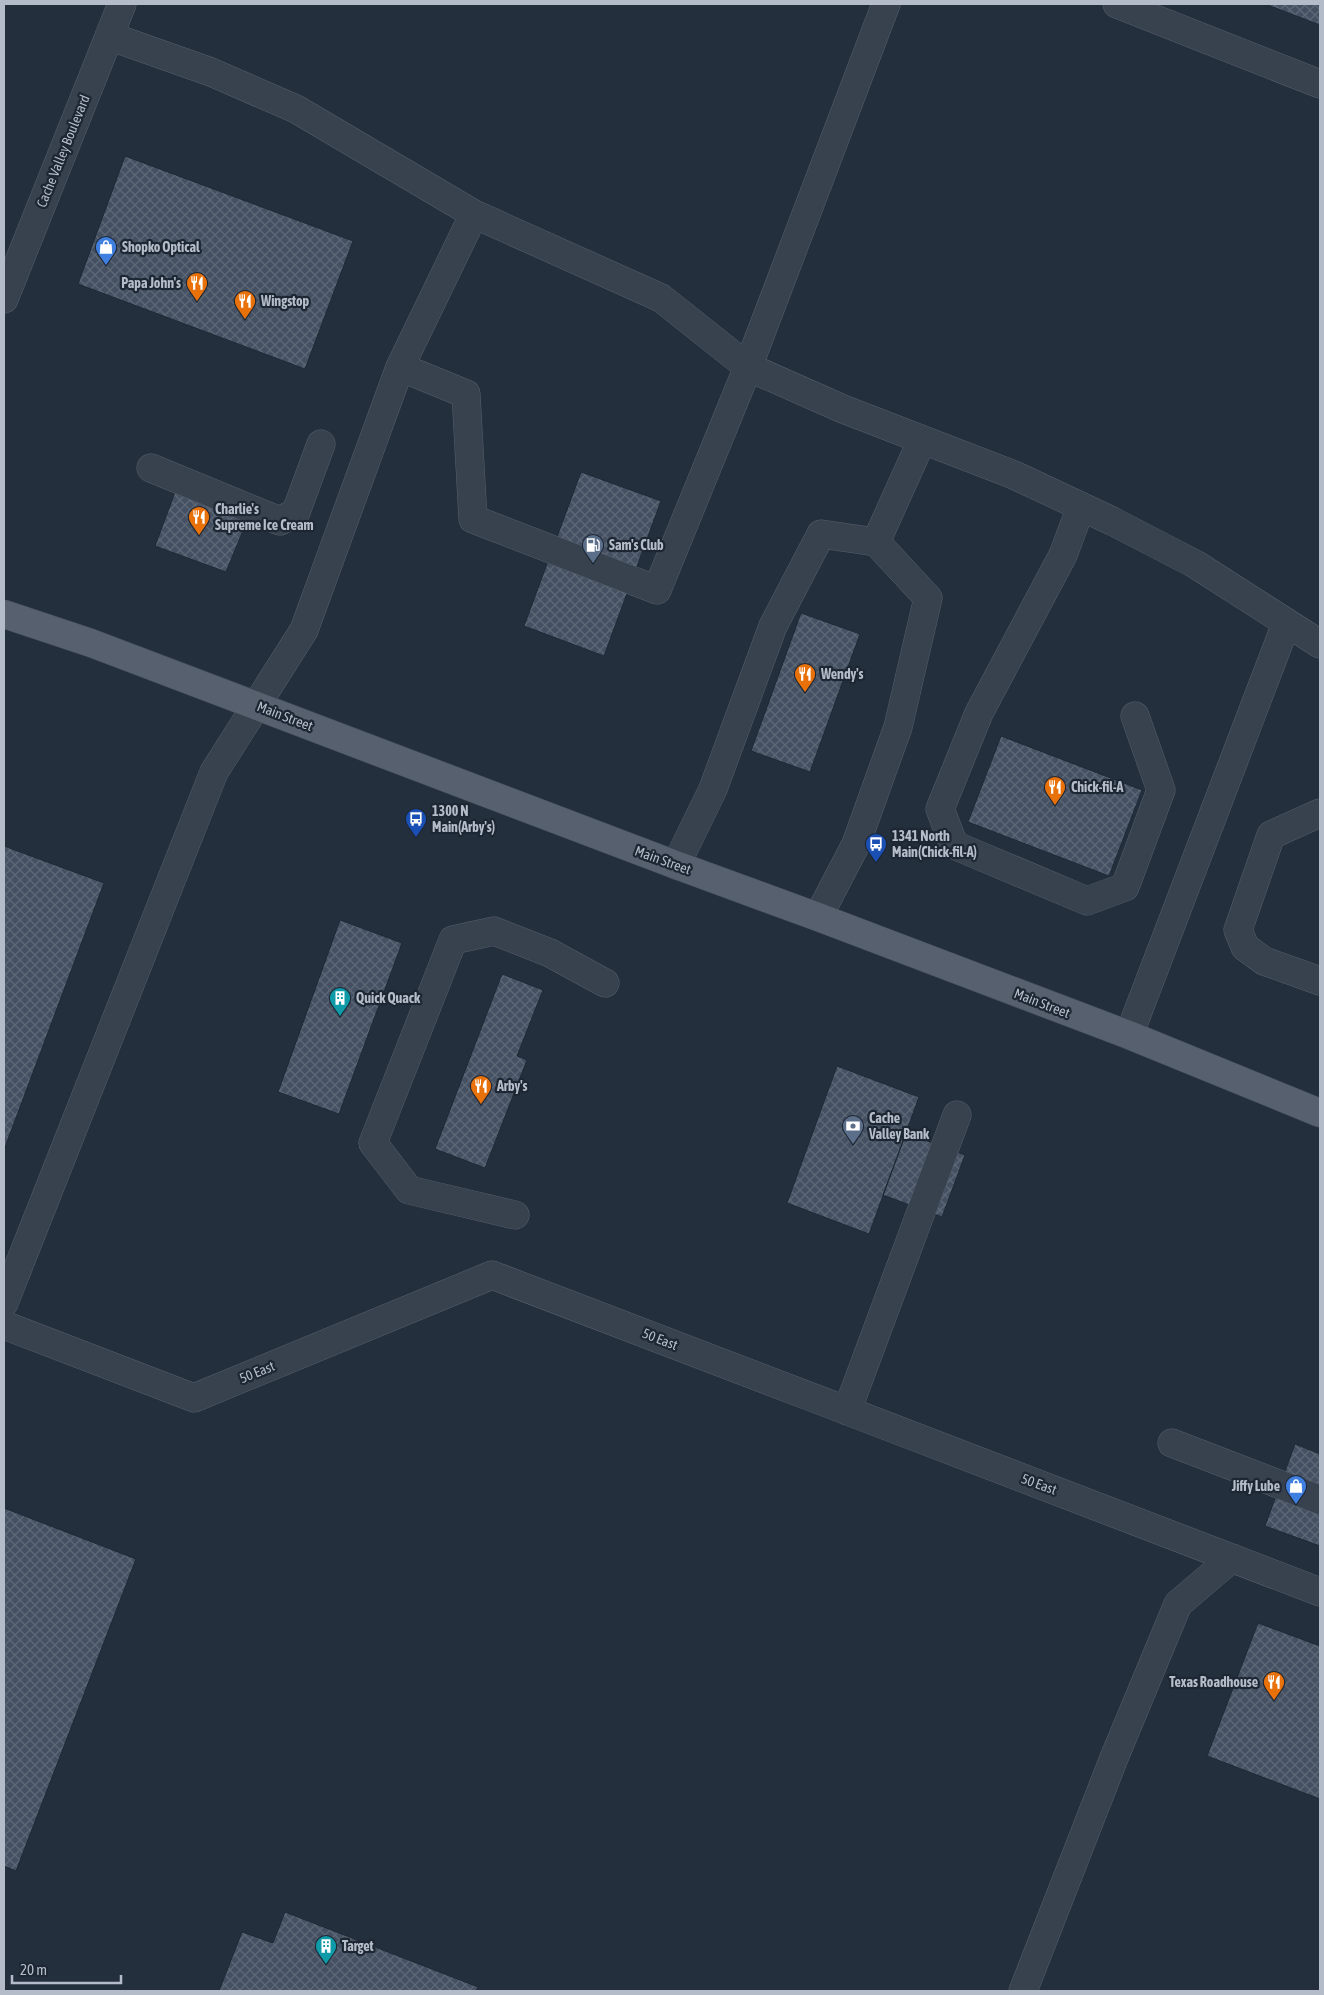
<svg xmlns="http://www.w3.org/2000/svg" width="1324" height="1995" font-family="'Asap Condensed',sans-serif">
	<defs>
		<pattern id="building-cross-hatch" width="8" height="8" patternUnits="userSpaceOnUse" patternTransform="scale(1.25)"><rect width="8" height="8" fill="#455162"/><path d="M0 0l8 8M0 8l8-8" fill="none" stroke="#5d6877"/></pattern>
	</defs>
	<rect width="100%" height="100%" fill="#242f3e"/>
	<path fill="url(#building-cross-hatch)" stroke="#1f2835" d="M1265,4H1320V25Z
		M125,156L353,241L305,369L78,284Z
		M581,472L661,501L604,656L524,626Z
		M177,487L249,516L226,572L155,546Z
		M801,613L860,634L810,772L751,751Z
		M1001,736L1142,790L1109,876L968,822Z
		M4,846L104,883L4,1150Z
		M340,920L402,943L339,1114L278,1092Z
		M502,974L543,990L517,1056L527,1060L485,1168L435,1149Z
		M837,1066L919,1097L869,1234L787,1203Z
		M906,1133L965,1155L942,1217L883,1195Z
		M1295,1444L1320,1454V1546L1265,1526Z
		M4,1508L136,1559L16,1871L4,1866Z
		M1258,1623L1320,1646V1799L1207,1756Z
		M285,1912L478,1987L476,1991H219L242,1932L273,1943Z"/>
	<g fill="none" stroke-linecap="round" stroke-linejoin="round">
		<g stroke="#565f6c" stroke-width="29">
			<path id="minor" d="M1117,4L1320,84
				M109,36L211,72L296,109L474,214L661,298L748,367L843,409L1014,475L1112,521L1195,564L1320,644
				M4,299L122,4
				M400,367L466,394L473,519L657,590L748,367L886,4
				M151,468L280,521L296,512L321,444
				M1081,507L1063,555L979,713L940,809L954,845L1087,901L1125,887L1161,790L1135,716
				M876,542L922,440
				M1320,813L1271,835L1238,930L1245,947L1264,961L1320,981
				M676,865L713,789L773,626L821,534L876,542L928,598L898,727L856,844L818,917
				M1129,1035L1286,624
				M515,1215L409,1190L373,1143L453,940L494,931L550,953L605,983
				M4,1303L214,772L304,630L400,367L474,214
				M4,1325L194,1398L492,1275C768,1381 1044,1485 1320,1592
				M847,1411L957,1115
				M1172,1443L1320,1500
				M1023,1991L1114,1758L1178,1604L1232,1558"/>
		</g>
		<g stroke="#414a57" stroke-width="29">
			<path id="major" d="M4,614L91,643L676,865L818,917L1129,1035L1320,1113"/>
		</g>
		<use href="#minor" stroke="#38414e" stroke-width="28"/>
		<use href="#major" stroke="#56606e" stroke-width="28"/>
	</g>
	<defs>
		<g id="shop-pin" transform="scale(1.125)"><path d="M0 17L-7.5 6A9.5 9.5 0 1 1 7.5 6Z" fill="#3f7fe0" stroke="#1d2633"/><path d="M-5-2.5h2.3a2.7 3.5 0 0 1 5.4 0H5L5.5 6h-11ZM-1.5-2.5h3a1.5 2.3 0 0 0-3 0Z" fill="#fff"/></g>
		<g id="restaurant-pin" transform="scale(1.125)"><path d="M0 17L-7.5 6A9.5 9.5 0 1 1 7.5 6Z" fill="#e8710a" stroke="#1d2633"/><path d="M-5-6h1v4h1v-4h1v4h1v-4h1v5L-1.5 .5V6h-2V.5L-5-1ZM5-6V6H3V1.5H1.5Q1.5-4 5-6Z" fill="#fff"/></g>
		<g id="fuel-pin" transform="scale(1.125)"><path d="M0 17L-7.5 6A9.5 9.5 0 1 1 7.5 6Z" fill="#5c6f8a" stroke="#1d2633"/><path d="M-5.5-6h7V0h2V4h1.3V-2.5L3-4.5l.8-.8L6-3V5H2.5V1h-1V6h-7ZM-4.2-4.7v3.2H.2V-4.7Z" fill="#fff"/></g>
		<g id="bus-pin" transform="scale(1.125)"><path d="M0 17L-7.5 6A9.5 9.5 0 1 1 7.5 6Z" fill="#1a4fb4" stroke="#1d2633"/><path d="M-5-6H5V4H4V6H2V4H-2V6H-4V4H-5ZM-3.5-4V0h7V-4ZM-3.5 1.2v1.5H-2V1.2ZM2 1.2v1.5H3.5V1.2Z" fill="#fff"/></g>
		<g id="building-pin" transform="scale(1.125)"><path d="M0 17L-7.5 6A9.5 9.5 0 1 1 7.5 6Z" fill="#0f9aa8" stroke="#1d2633"/><path d="M-4-6H4V6H1V3H-1V6H-4ZM-2.5-4.3h1.7v1.8h-1.7ZM.8-4.3h1.7v1.8H.8ZM-2.5-1h1.7V.8h-1.7ZM.8-1h1.7V.8H.8Z" fill="#fff"/></g>
		<g id="bank-pin" transform="scale(1.125)"><path d="M0 17L-7.5 6A9.5 9.5 0 1 1 7.5 6Z" fill="#5c6f8a" stroke="#1d2633"/><path d="M-6-4H6V4H-6ZM0-2.3a2.3 2.3 0 1 0 0 4.6a2.3 2.3 0 1 0 0-4.6Z" fill="#fff"/></g>
	</defs>
	<g fill-rule="evenodd">
		<use href="#shop-pin" x="106" y="247"/>
		<use href="#restaurant-pin" x="197" y="283"/>
		<use href="#restaurant-pin" x="245" y="301"/>
		<use href="#restaurant-pin" x="199" y="517"/>
		<use href="#fuel-pin" x="593" y="545"/>
		<use href="#restaurant-pin" x="805" y="674"/>
		<use href="#restaurant-pin" x="1055" y="787"/>
		<use href="#bus-pin" x="416" y="819"/>
		<use href="#bus-pin" x="876" y="844"/>
		<use href="#building-pin" x="340" y="998"/>
		<use href="#restaurant-pin" x="481" y="1086"/>
		<use href="#bank-pin" x="853" y="1126"/>
		<use href="#shop-pin" x="1296" y="1486"/>
		<use href="#restaurant-pin" x="1274" y="1682"/>
		<use href="#building-pin" x="326" y="1946"/>
	</g>
	<g text-anchor="middle" stroke-width="4.5" stroke-linejoin="round" paint-order="stroke">
		<g font-size="14" fill="#b4bcc9" stroke="#1d2633">
			<text transform="translate(63 151) rotate(-68)" y="5">Cache Valley Boulevard</text>
			<text transform="translate(285 716) rotate(21)" y="5">Main Street</text>
			<text transform="translate(663 860) rotate(20)" y="5">Main Street</text>
			<text transform="translate(1042 1003) rotate(21)" y="5">Main Street</text>
			<text transform="translate(660 1339) rotate(21)" y="5">50 East</text>
			<text transform="translate(257 1372) rotate(-22)" y="5">50 East</text>
			<text transform="translate(1039 1484) rotate(20)" y="5">50 East</text>
		</g>
		<g font-size="14" font-weight="bold" fill="#b4bcc9" stroke="#1d2633" text-anchor="start">
			<text x="122" y="252">Shopko Optical</text>
			<text x="181" y="288" text-anchor="end">Papa John's</text>
			<text x="261" y="306">Wingstop</text>
			<text x="215" y="514">Charlie's<tspan x="215" dy="16">Supreme Ice Cream</tspan></text>
			<text x="609" y="550">Sam's Club</text>
			<text x="821" y="679">Wendy's</text>
			<text x="1071" y="792">Chick-fil-A</text>
			<text x="432" y="816">1300 N<tspan x="432" dy="16">Main(Arby's)</tspan></text>
			<text x="892" y="841">1341 North<tspan x="892" dy="16">Main(Chick-fil-A)</tspan></text>
			<text x="356" y="1003">Quick Quack</text>
			<text x="497" y="1091">Arby's</text>
			<text x="869" y="1123">Cache<tspan x="869" dy="16">Valley Bank</tspan></text>
			<text x="1280" y="1491" text-anchor="end">Jiffy Lube</text>
			<text x="1258" y="1687" text-anchor="end">Texas Roadhouse</text>
			<text x="342" y="1951">Target</text>
		</g>
	</g>
	<rect width="1324" height="1995" fill="none" stroke="#b4bcc9" stroke-width="10"/>
	<path d="M12 1975v8h109v-8" fill="none" stroke="#b4bcc9" stroke-width="2.5"/>
	<text x="20" y="1975" font-size="15" fill="#b4bcc9" stroke="#1d2633" stroke-width="4" paint-order="stroke">20 m</text>
</svg>
